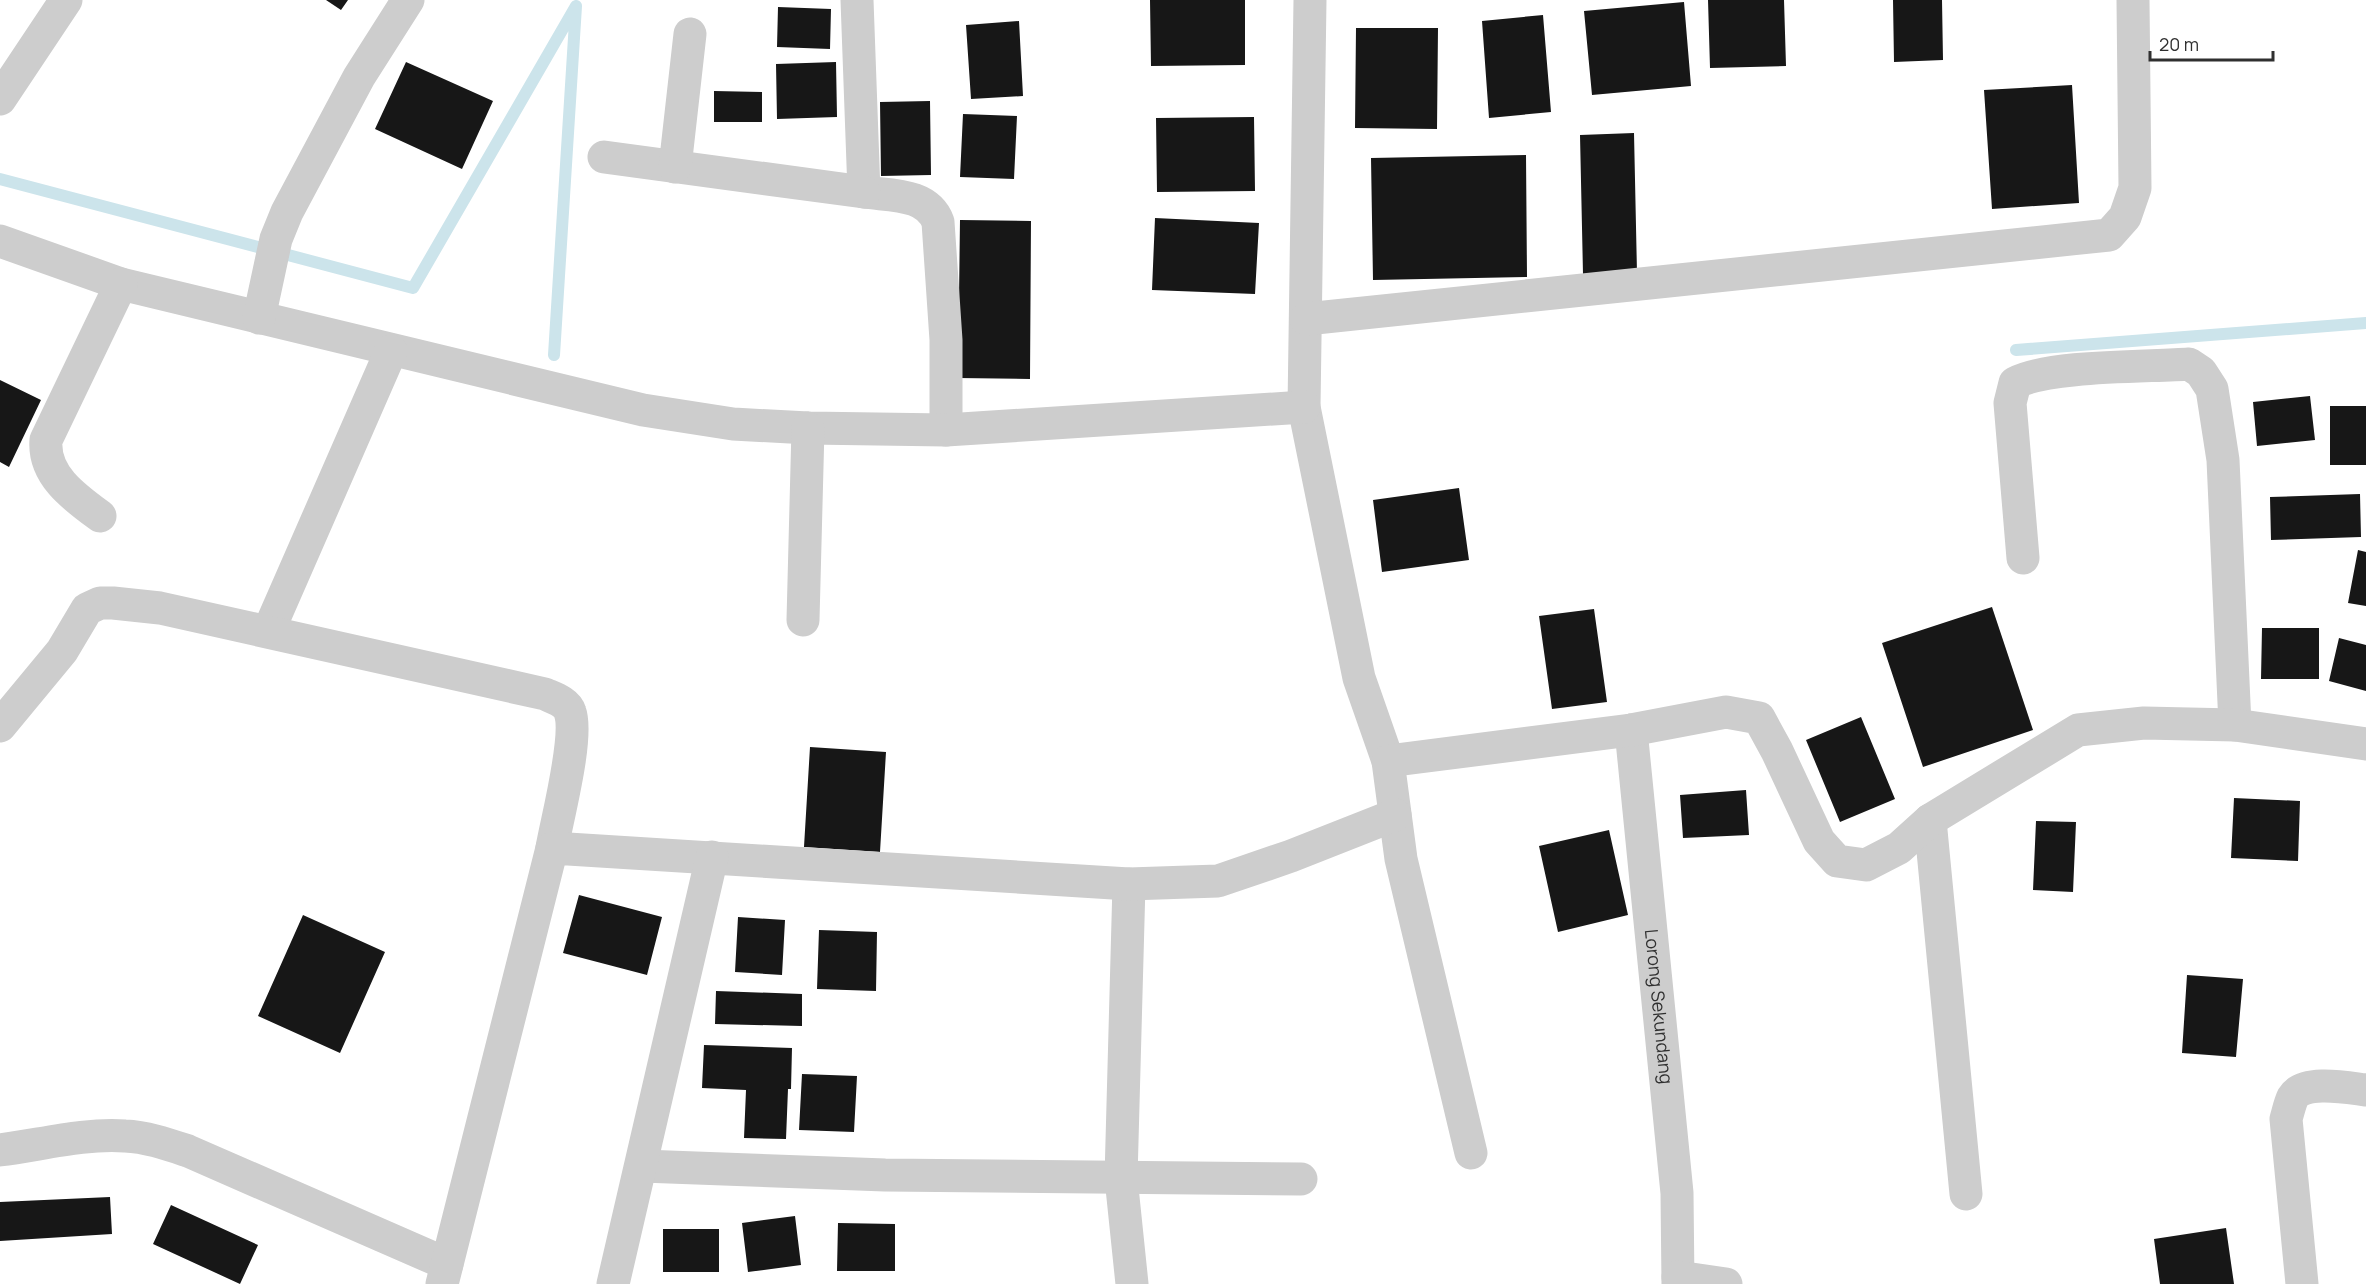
<svg xmlns="http://www.w3.org/2000/svg" width="2366" height="1284" font-family="Manrope,sans-serif">
	<rect width="100%" height="100%" fill="#fff"/>
	<g fill="none" stroke-linecap="round" stroke-linejoin="round">
		<path stroke="#cce4eb" stroke-width="12" d="M0,179L413,288L576,6L554,355
			M2016,350L2366,323"/>
	</g>
	<path fill="#171717" d="M326,0H348L341,10Z
		M1150,0H1245V65L1151,66Z
		M1708,0H1784L1786,66L1710,68Z
		M1893,0H1942L1943,60L1894,62Z
		M1684,2L1691,86L1592,95L1584,11Z
		M778,7L831,9L830,49L777,47Z
		M1543,15L1551,112L1489,118L1482,21Z
		M1019,21L1023,96L971,99L966,25Z
		M1356,28H1438L1437,129L1355,128Z
		M406,62L493,101L462,169L375,129Z
		M836,62L837,117L777,119L776,64Z
		M2072,85L2079,203L1992,209L1984,90Z
		M714,91L762,92V122H714Z
		M930,101L931,175L881,176L880,102Z
		M963,114L1017,116L1014,179L960,177Z
		M1254,117L1255,191L1157,192L1156,118Z
		M1634,133L1637,273L1583,274L1580,135Z
		M1526,155L1527,277L1373,280L1371,158Z
		M1155,218L1259,223L1255,294L1152,290Z
		M960,220L1031,221L1030,379L958,378Z
		M0,380L41,400L9,467L0,462Z
		M2310,396L2315,440L2257,446L2253,402Z
		M2330,406H2366V465H2330Z
		M1459,488L1469,560L1382,572L1373,500Z
		M2360,494L2361,537L2271,540L2270,497Z
		M2358,550L2366,552V606L2348,603Z
		M1992,607L2033,730L1923,767L1882,643Z
		M1594,609L1607,702L1552,709L1539,616Z
		M2262,628H2319V679H2261Z
		M2339,638L2366,645V691L2329,681Z
		M1861,717L1895,799L1840,822L1806,740Z
		M810,747L886,752L880,852L804,847Z
		M1746,790L1749,835L1683,838L1680,795Z
		M2234,798L2300,801L2298,861L2231,858Z
		M2036,821L2076,822L2073,892L2033,890Z
		M1609,830L1628,915L1558,932L1539,846Z
		M579,895L662,917L647,975L563,953Z
		M303,915L385,952L340,1053L258,1016Z
		M738,917L785,920L782,975L735,972Z
		M819,930L877,932L876,991L817,989Z
		M2187,975L2243,979L2236,1057L2182,1053Z
		M716,991L802,994V1026L715,1024Z
		M704,1045L792,1048L791,1089H788L786,1139L744,1138L746,1090L702,1088Z
		M802,1074L857,1076L854,1132L799,1130Z
		M110,1197L112,1234L0,1241V1202Z
		M171,1205L258,1245L240,1284L153,1244Z
		M795,1216L801,1265L748,1272L742,1223Z
		M838,1223L895,1224V1271H837Z
		M2226,1228L2234,1284H2160L2154,1239Z
		M663,1229H719V1272H663Z"/>
	<g fill="none" stroke-linecap="round" stroke-linejoin="round">
		<g stroke="#cdcdcd" stroke-width="33">
			<path d="M857,0L864,192C891,196 927,193 938,222L946,340V430"/>
			<path d="M1310,0L1304,407L1359,678L1388,761"/>
			<path d="M0,99L66,0"/>
			<path d="M604,157L864,192"/>
			<path d="M675,167L690,34"/>
			<path d="M0,241L121,284L643,410L733,424L808,428L946,430L1304,407"/>
			<path d="M259,318L276,239L287,212L359,77L408,0"/>
			<path d="M1306,319L2109,235L2125,217L2135,188L2133,0"/>
			<path d="M100,516C74,497 43,475 46,440L121,284"/>
			<path d="M2023,558L2010,403L2015,383C2048,365 2148,367 2189,364L2201,372L2212,389L2223,460L2235,725"/>
			<path d="M803,620L808,428"/>
			<path d="M269,630L391,351"/>
			<path d="M0,726L62,651L87,609L100,603H113L160,608L545,694C554,698 567,702 570,712C579,737 557,819 552,848"/>
			<path id="s1" d="M1631,730L1677,1193L1678,1284"/>
			<path d="M1930,820L1966,1194"/>
			<path d="M1129,884L1121,1178L1132,1284"/>
			<path d="M0,1150C40,1145 84,1133 125,1136C147,1137 167,1144 188,1151L447,1264"/>
			<path d="M1471,1153L1401,859L1388,761L1631,730L1726,712L1759,718L1777,751L1819,841L1837,861L1866,865L1899,848L1930,820L2078,730L2144,723L2235,725L2366,744"/>
			<path d="M642,1166L885,1175L1301,1179"/>
			<path d="M1678,1277L1726,1284"/>
			<path d="M442,1284L552,848L1129,884L1218,881L1291,856L1395,815"/>
			<path d="M613,1284L712,857"/>
			<path d="M2302,1284L2286,1119C2288,1112 2290,1103 2293,1097C2304,1079 2349,1088 2366,1090"/>
		</g>
	</g>
	<g text-anchor="middle" stroke-width="6" stroke-linejoin="round" paint-order="stroke">
		<g font-size="18" fill="#303030" stroke="#fff">
			<text dy="6" stroke="none"><textPath href="#s1" startOffset="278">Lorong Sekundang</textPath></text>
		</g>
	</g>
	<path d="M2150 51v9h123v-9" fill="none" stroke="#303030" stroke-width="3"/>
	<text x="2159" y="51" font-size="18" fill="#303030" stroke="#ffffff" stroke-width="4.5" paint-order="stroke">20 m</text>
</svg>
